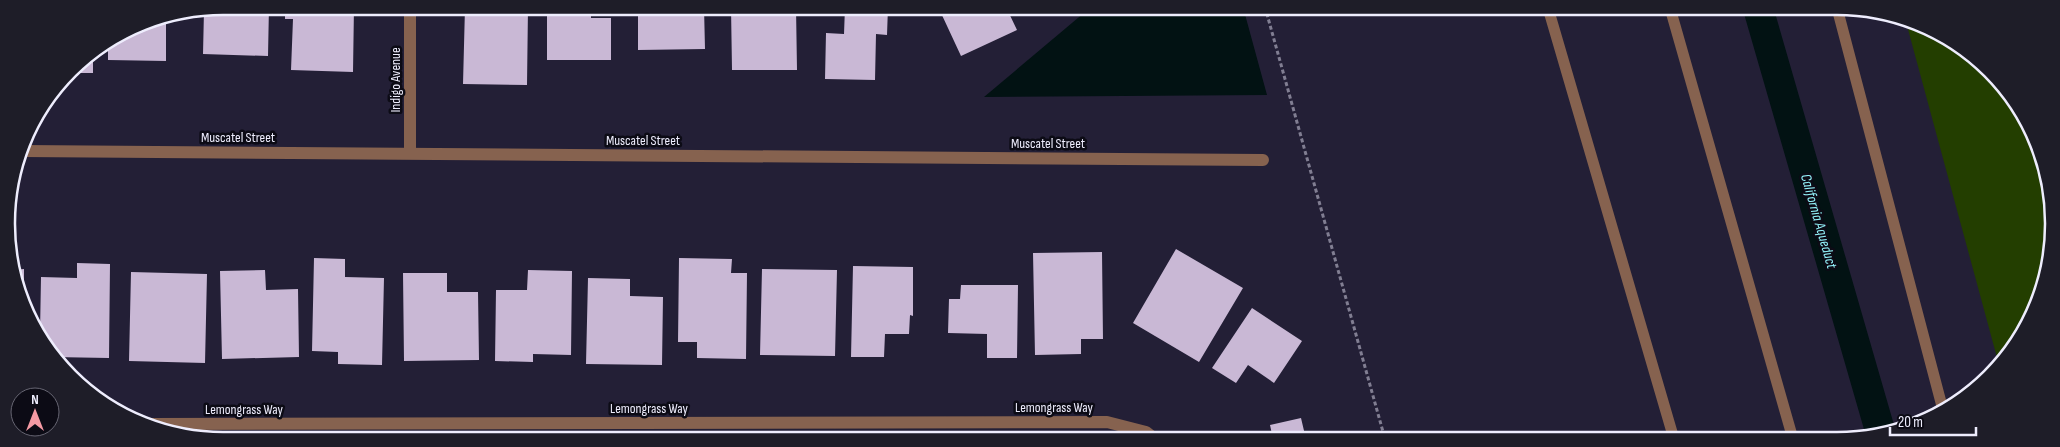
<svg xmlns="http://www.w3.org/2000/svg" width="2060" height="447" font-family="'Sofia Sans Condensed',sans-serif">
	<rect width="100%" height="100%" fill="#231f36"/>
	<path fill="#233e00" d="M1906,22L1945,36L2009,91L2046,168L2052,252L2031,320L1999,365Z"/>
	<path fill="#021213" d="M1091,7H1243L1267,95L984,97Z"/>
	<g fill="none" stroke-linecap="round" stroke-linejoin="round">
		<path stroke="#021213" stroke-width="30" d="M1758,8L1881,434"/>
	</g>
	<path fill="#c9b8d5" d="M224,6H269L268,56L203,54L204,10Z
		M285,6H354L353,72L291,70L293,19H285Z
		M465,7H528L527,85L463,84Z
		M547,7H591V18H611V60H547Z
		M638,7H704L705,49L638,50Z
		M731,7H796L797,70H732Z
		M845,7H888L887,35L876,34L875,80L825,79L826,33L844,34Z
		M953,7H1006L1017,30L961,56L941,13Z
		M166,18V61L108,60V43L141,23Z
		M93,52V73H71L80,60Z
		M1176,249L1243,288L1199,362L1133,323Z
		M1102,252L1103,339H1081V354L1035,355L1033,253Z
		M314,258L345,259V277L384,278L382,365L338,364V352L312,351Z
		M679,258L732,259L731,273H747L746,359L697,358V342H678Z
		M77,263L110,264L109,358L53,357L40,333L41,277L77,278Z
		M853,266L913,267V316L910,315L909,334H885L884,357H851Z
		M24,269V301L14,280L13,270Z
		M762,269L837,270L835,356L760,355Z
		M265,270L266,290L298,289L299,357L222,359L220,271Z
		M528,270L572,271L571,355L533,354V362L495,361L496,290H527Z
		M131,272L207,274L205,363L129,361Z
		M403,273H447V292H478L479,360L404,361Z
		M588,278L630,279V296L663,297L662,365L586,364Z
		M961,285H1018L1017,358H987V334L948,333L949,299H960Z
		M1252,308L1302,341L1274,383L1248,365L1236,383L1212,368Z
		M1301,418L1305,435L1321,431L1323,439H1273L1270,425Z"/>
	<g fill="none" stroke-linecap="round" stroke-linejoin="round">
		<path stroke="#817e92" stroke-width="3" stroke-dasharray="4 2.5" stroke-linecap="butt" d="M1265,7L1385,439"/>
		<path stroke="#86624f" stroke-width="11" d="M1548,8L1674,439
			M1670,8L1793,439
			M1837,8L1943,410"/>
		<path stroke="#86624f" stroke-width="12" d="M410,6V154
			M22,151L1263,160
			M151,424L1107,422L1146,432L1155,439"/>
	</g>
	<g text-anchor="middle" stroke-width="5" stroke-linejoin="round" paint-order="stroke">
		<g font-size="14" fill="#eeedfd" stroke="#0c0b15">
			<text transform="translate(395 80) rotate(-90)" y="5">Indigo Avenue</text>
			<text x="238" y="142">Muscatel Street</text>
			<text x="643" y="145">Muscatel Street</text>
			<text x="1048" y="148">Muscatel Street</text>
			<text x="1054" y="412">Lemongrass Way</text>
			<text x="649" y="413">Lemongrass Way</text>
			<text x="244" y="414">Lemongrass Way</text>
		</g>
		<g font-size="15" font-style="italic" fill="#93f2fa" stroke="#0c0b15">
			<text transform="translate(1819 221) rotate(74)" y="5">California Aqueduct</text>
		</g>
	</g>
	<path d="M0 0H2060V447H0ZM223 15H1837A208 208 0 0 1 2045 223V224A208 208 0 0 1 1837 432H223A208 208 0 0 1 15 224V223A208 208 0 0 1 223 15Z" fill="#1e1d28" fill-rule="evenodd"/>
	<path fill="none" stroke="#eeedfd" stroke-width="2.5" d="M223 15H1837A208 208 0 0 1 2045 223V224A208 208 0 0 1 1837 432H223A208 208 0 0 1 15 224V223A208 208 0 0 1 223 15Z"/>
	<g transform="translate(35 412)"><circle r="24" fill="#0c0b15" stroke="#666572"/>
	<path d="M0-4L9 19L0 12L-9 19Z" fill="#f49aa4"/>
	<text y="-8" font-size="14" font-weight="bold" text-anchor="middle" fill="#eeedfd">N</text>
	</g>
	<path d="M1890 427v8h86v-8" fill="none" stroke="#eeedfd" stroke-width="2.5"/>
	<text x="1898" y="427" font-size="15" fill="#eeedfd" stroke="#0c0b15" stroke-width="4" paint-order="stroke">20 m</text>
</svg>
